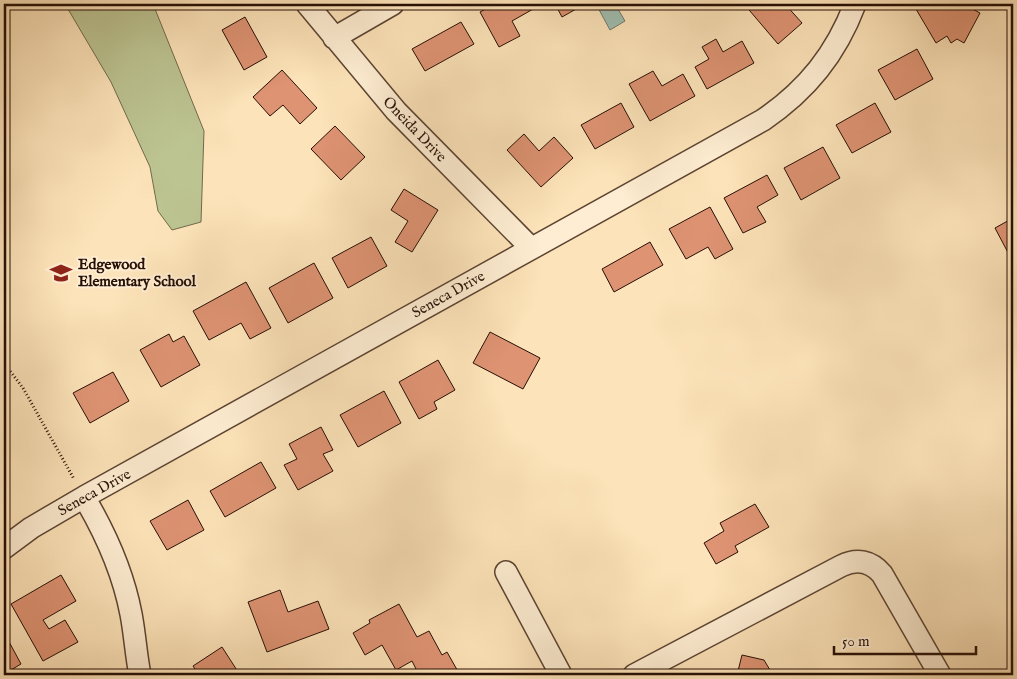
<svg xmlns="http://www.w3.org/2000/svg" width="1017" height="679" font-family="'IM FELL English',serif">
	<rect width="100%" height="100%" fill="#fde3b9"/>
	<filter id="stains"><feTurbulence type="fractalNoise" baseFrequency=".004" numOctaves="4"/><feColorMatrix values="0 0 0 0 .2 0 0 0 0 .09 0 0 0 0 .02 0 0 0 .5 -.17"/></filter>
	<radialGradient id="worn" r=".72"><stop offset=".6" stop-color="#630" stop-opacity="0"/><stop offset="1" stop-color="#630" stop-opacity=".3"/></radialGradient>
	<path fill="#bcc492" stroke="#716a4c" d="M65,4H153L204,131L201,222L172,230L158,211L150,167L111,82Z"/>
	<path fill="#9fbeb1" stroke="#6f786c" d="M596,4H615L625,21L610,30Z"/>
	<path fill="#de9373" stroke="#260f05" d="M495,4H532L535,8L512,21L520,36L499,47L480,12Z
		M555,4H585L562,17Z
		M744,4H785L802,23L778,44Z
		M913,4H963L980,13L964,43L957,39L951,43L947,36L936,43Z
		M245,17L267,57L244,70L222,30Z
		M461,22L474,44L425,71L412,49Z
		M716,39L723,52L742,41L754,63L707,89L695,67L709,59L702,47Z
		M917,49L933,79L895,100L878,70Z
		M282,70L317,108L300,124L283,105L270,116L253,97Z
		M653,71L662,86L683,74L695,96L650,121L629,84Z
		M621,103L634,127L595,149L581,125Z
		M875,103L891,132L852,153L836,125Z
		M335,126L365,157L341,180L311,149Z
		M524,134L539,151L554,137L573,158L541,187L507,150Z
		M823,147L840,178L801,200L784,168Z
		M767,175L778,195L757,207L766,222L743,233L724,198Z
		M404,189L438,210L412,252L395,242L408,221L391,210Z
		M710,207L733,249L715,259L708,247L686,259L669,229Z
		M1013,218V262L995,228Z
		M371,237L387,266L348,288L332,258Z
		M650,242L663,265L614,292L602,269Z
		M314,263L333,298L288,323L269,288Z
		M246,282L271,328L250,339L241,323L209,340L193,311Z
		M490,332L540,358L523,389L473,363Z
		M169,334L173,342L184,336L200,365L161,387L140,350Z
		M438,360L455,390L434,402L437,409L419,419L399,382Z
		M113,372L129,401L90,423L73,393Z
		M384,391L401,423L358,447L340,415Z
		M321,427L333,450L323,454L333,471L298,490L284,465L297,459L289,444Z
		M261,462L276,488L225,517L210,491Z
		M188,500L204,530L167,550L150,521Z
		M755,504L769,527L735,546L738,552L716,564L704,543L724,531L720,523Z
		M61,575L76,601L43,620L49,629L65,620L78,642L43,661L11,604Z
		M280,590L288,612L318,601L329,629L267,652L248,602Z
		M399,604L417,637L429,631L442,655L447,652L460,675H419L412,661L396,670L382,645L365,655L353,633L370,623L369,620Z
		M7,638L21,664L4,674V640Z
		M222,647L240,675H199L193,666Z
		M742,655L764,660L773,675H731L738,671Z"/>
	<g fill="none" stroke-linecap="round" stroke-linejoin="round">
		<g stroke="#5c4432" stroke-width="24">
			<path id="minor" d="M307,4L396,111L531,248
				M334,38L393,4
				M84,497C106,534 123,572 131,614C135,635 136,655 140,675
				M4,548L31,528L84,497L763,120C807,90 836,54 855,4
				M506,572L561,675
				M634,675L841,566C857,558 871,561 882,574L940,675"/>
		</g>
		<path stroke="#260f05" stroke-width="3" stroke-dasharray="1 2.5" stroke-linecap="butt" d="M4,363L23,388L74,479"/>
		<use href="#minor" stroke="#feedd2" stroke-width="21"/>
	</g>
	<defs>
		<g id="school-bare" transform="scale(1.725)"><path d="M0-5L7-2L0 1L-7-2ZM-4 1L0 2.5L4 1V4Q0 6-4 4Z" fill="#8f2418" stroke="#feedd2" stroke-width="2.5" paint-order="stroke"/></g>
	</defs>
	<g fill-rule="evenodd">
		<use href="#school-bare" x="61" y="273"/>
	</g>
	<g text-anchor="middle" stroke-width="4" stroke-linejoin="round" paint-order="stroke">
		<g font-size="15" fill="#260f05" stroke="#feedd2">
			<text transform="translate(415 129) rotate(46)" y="5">Oneida Drive</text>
			<text transform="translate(448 294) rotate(-29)" y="5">Seneca Drive</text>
			<text transform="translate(94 492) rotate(-29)" y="5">Seneca Drive</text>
		</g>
		<g font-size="15" font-weight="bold" fill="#260f05" stroke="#feedd2" text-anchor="start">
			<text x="78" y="269">Edgewood<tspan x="78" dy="17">Elementary School</tspan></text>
		</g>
	</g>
	<rect width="1017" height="679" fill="none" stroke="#fde3b9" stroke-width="20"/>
	<rect x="5" y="5" width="1007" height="669" fill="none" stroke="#260f05" stroke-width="2.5"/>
	<rect x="10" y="10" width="997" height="659" fill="none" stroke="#260f05"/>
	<path d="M834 646v8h142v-8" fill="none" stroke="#260f05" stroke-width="2.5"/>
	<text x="842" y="646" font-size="15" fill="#260f05" stroke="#feedd2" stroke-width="4" paint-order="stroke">50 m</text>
	<rect width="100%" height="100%" filter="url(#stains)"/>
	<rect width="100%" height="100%" fill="url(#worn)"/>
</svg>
